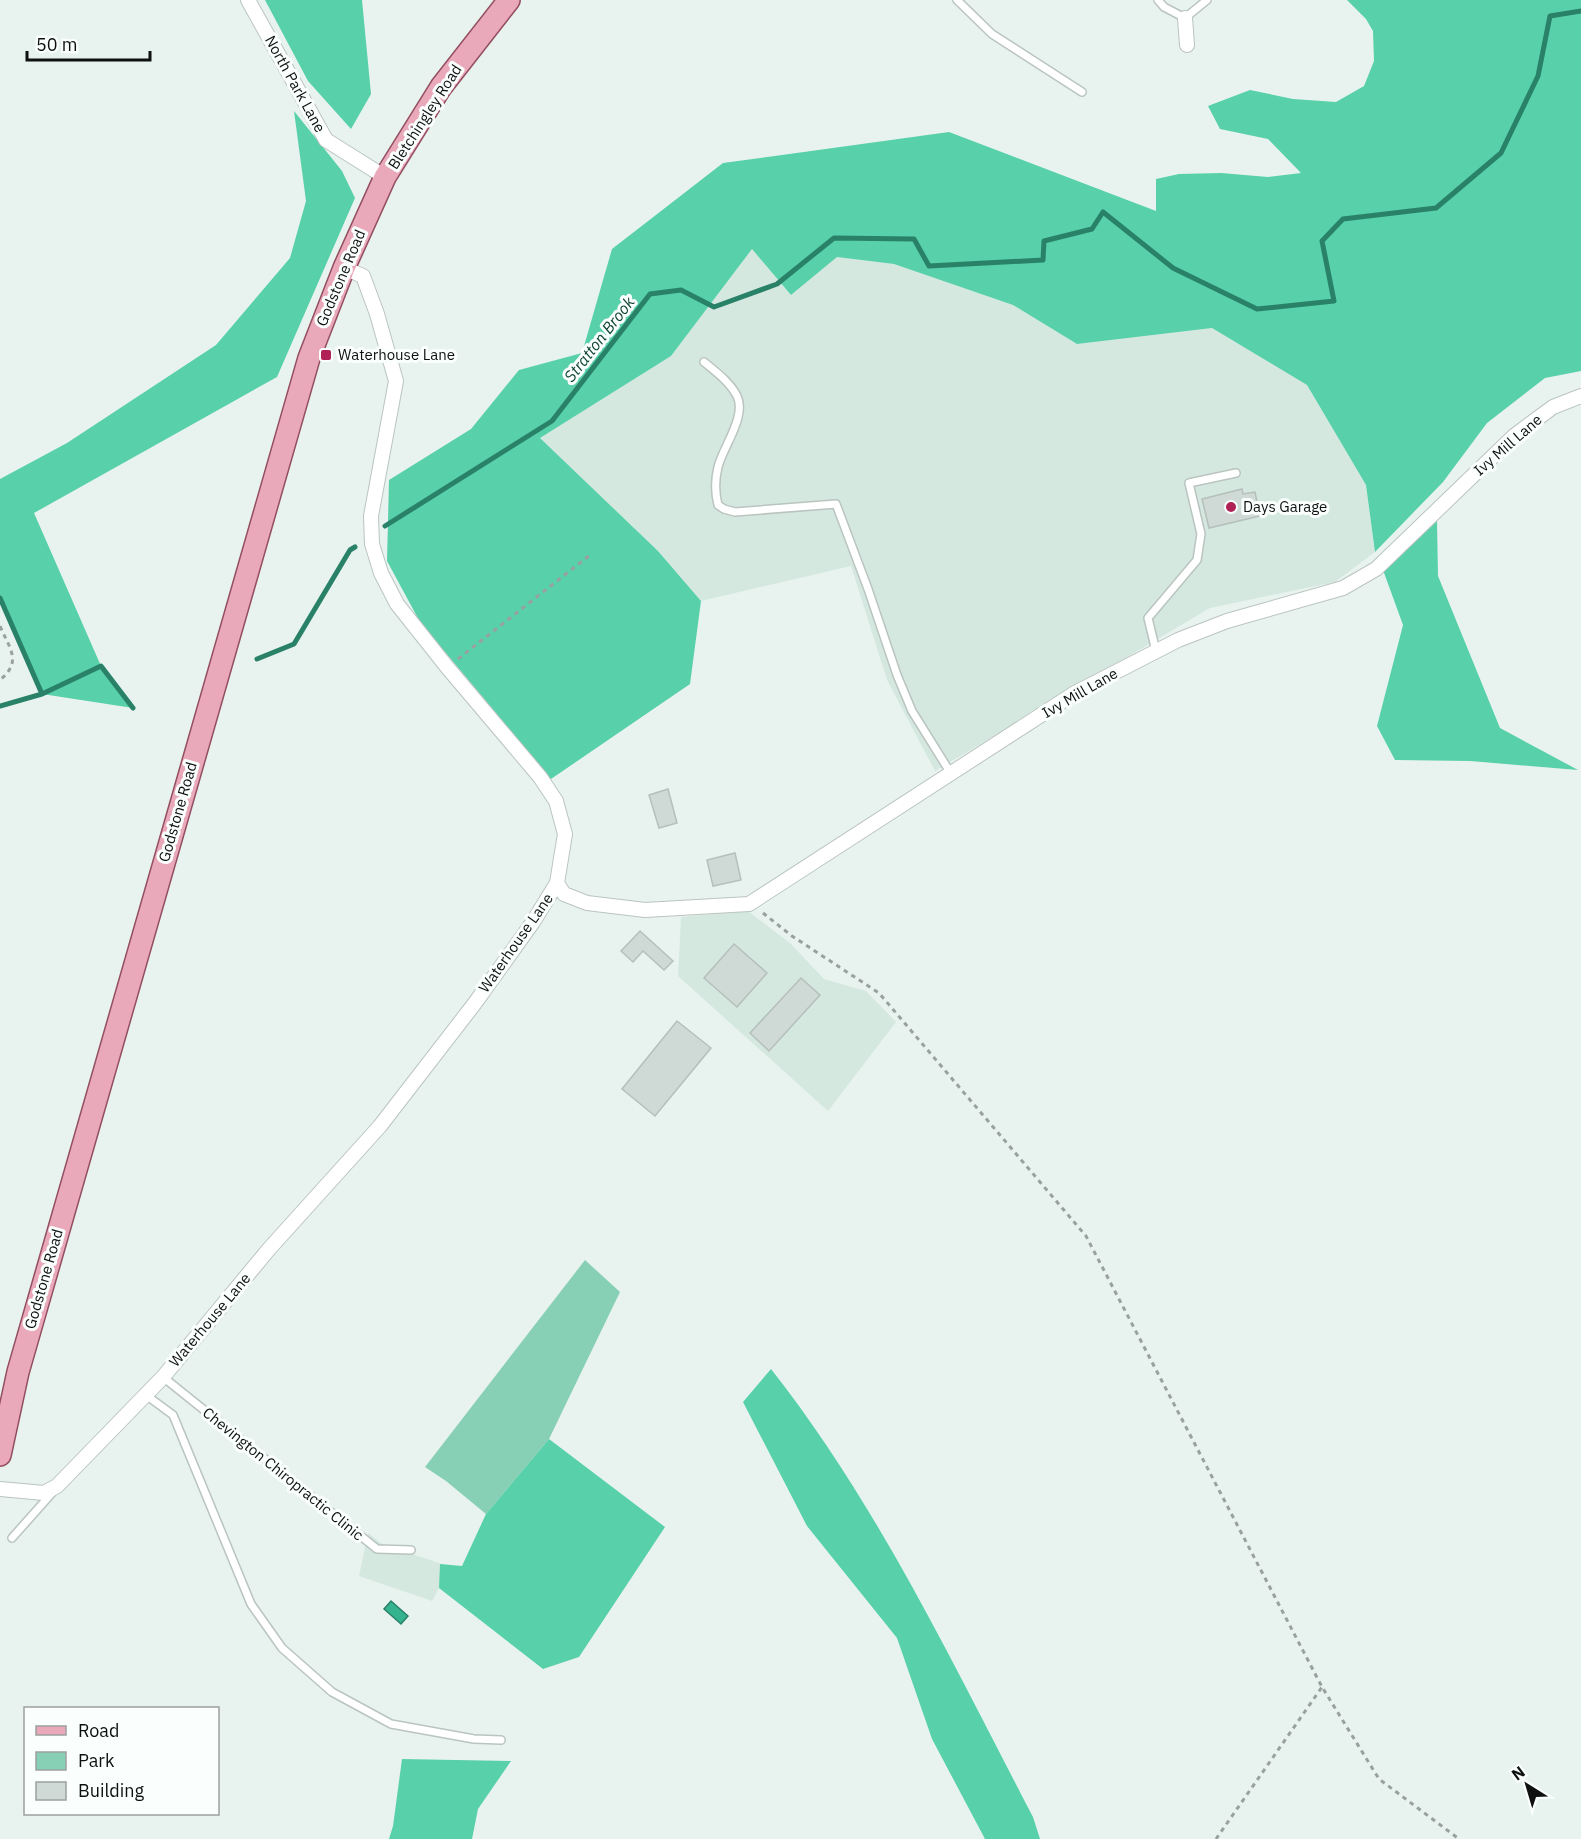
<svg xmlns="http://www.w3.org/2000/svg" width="1581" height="1839" font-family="'IBM Plex Sans',sans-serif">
	<rect width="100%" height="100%" fill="#e8f3ef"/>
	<path fill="#d5e8e0" d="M752,249L791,295L837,257L894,264L1013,305L1077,344L1212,328L1307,385L1366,485L1375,552L1335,582L1210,608L935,771L887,680L851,566L701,601L658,551L540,438L671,356Z
		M748,911L790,943L824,979L866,991L896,1022L828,1111L678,976L681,917Z
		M368,1533L382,1544L442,1564L439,1588L432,1601L359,1576Z"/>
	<path fill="#88d0b5" d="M585,1260L620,1292L549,1439L486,1514L446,1481L425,1467Z"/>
	<path fill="#58d0a9" d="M265,0H362L371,94L351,129L308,81Z
		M1347,0H1581V371L1545,378L1487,423L1443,482L1375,552L1366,485L1307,385L1212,328L1077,344L1013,305L894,264L837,257L791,295L752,249L671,356L540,438L658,551L701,601L690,684L551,779L420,622L387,561L389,480L471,429L519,370L582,353L612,249L723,163L949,132L1156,211V179L1179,174L1221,173L1268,177L1301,173L1268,139L1220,129L1208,106L1250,90L1293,99L1336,102L1364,86L1374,61L1373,31L1366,19Z
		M294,111L342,171L355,198L277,377L34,513L101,666L133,708L42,694L0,598V479L67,443L216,345L290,258L306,201Z
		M1437,521L1438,576L1500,728L1578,770L1470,761L1395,760L1377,726L1403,625L1383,570Z
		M771,1369C878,1505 953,1664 1033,1817L1040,1839H985L932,1739L897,1638L807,1526L743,1402Z
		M549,1439L665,1527L579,1657L543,1669L439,1588L440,1564L462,1566L486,1514Z
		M402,1759L511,1761L478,1809L472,1839H389L393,1826Z"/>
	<path fill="#34b38e" stroke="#298268" stroke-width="1.5" d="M391,1601L408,1616L401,1624L384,1609Z"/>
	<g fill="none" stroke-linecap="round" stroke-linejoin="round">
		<path stroke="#298268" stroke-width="5" d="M385,526L552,421L650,294L681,290L714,307L777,284L834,238L914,239L929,266L1043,260L1044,241L1092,229L1103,212L1173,268L1257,309L1334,301L1322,241L1343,219L1436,208L1501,153L1538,76L1550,16L1581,11
			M0,598L42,694
			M257,659L294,644L350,550L355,547
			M0,706L42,694L101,666L133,708"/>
	</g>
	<path fill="#cfd9d5" stroke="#b5bfbb" stroke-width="1.5" d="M1242,489L1243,494L1255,492L1260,516L1209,528L1202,499Z
		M668,789L677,823L659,828L649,795Z
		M735,853L741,880L713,886L707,860Z
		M640,931L673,961L664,970L643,951L633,962L621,951Z
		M734,944L767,973L737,1007L704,978Z
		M801,978L820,995L769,1051L750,1033Z
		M677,1021L711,1048L655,1116L622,1089Z"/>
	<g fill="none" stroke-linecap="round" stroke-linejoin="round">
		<g stroke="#bac4c0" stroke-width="10">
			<path id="service" d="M957,0L992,34L1082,92
				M1158,0L1164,7L1185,18L1207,0
				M704,362C716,372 730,382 737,396C747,416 723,447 718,467C715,479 715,493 718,505L724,509L735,512L836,504L868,589L897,675L912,711L950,772
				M1156,651L1148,618L1197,560L1201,534L1189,483L1236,473
				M163,1377L377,1549L411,1550
				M146,1395L173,1415L251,1604L282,1648L332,1692L391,1724L474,1739L501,1740
				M12,1538L52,1493"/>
		</g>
		<g stroke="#bac4c0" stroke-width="16">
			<path id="minor" d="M248,0L326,140L385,177
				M1185,18L1187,45
				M557,883L564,894L587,903L645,910L749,904L1075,693L1178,640L1227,621L1343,588L1376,569L1514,436L1553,407L1581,396
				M0,1489L44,1493L57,1486L163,1377L269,1249L380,1126L475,1003L533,922L557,883L565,834L556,801L540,777L447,667L397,604L381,573L372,544L371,516L396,381L377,314L363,276L344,268"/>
		</g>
		<g stroke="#934e61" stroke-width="24">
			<path id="primary" d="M0,1455L18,1372L309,358L344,268L385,177L441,87L509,0"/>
		</g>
		<path stroke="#99a19e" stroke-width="3" stroke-dasharray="4.5 4.5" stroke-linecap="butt" d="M0,626C9,648 23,661 0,680
			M458,659L590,555
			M763,913L792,936L879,993L1086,1236L1322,1687L1379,1779L1459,1839
			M1216,1839L1322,1687"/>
		<use href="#service" stroke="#fff" stroke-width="7"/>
		<use href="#minor" stroke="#fff" stroke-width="14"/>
		<use href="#primary" stroke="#e9a9ba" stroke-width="21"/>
	</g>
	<g fill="#b02157" stroke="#fafffd" stroke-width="2">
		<rect x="320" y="349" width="12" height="12" rx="3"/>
		<circle cx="1231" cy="507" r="6"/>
	</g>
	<g text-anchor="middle" stroke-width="6" stroke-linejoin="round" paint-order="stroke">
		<g font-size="15" fill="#0e1110" stroke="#fafffd">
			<text transform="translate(295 84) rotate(61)" y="5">North Park Lane</text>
			<text transform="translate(425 117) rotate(-57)" y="5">Bletchingley Road</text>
			<text transform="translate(341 278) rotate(-67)" y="5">Godstone Road</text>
			<text transform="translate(1508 445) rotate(-41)" y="5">Ivy Mill Lane</text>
			<text transform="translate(1080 693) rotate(-30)" y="5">Ivy Mill Lane</text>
			<text transform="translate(178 812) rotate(-74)" y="5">Godstone Road</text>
			<text transform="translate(516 943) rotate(-55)" y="5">Waterhouse Lane</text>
			<text transform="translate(44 1279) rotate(-74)" y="5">Godstone Road</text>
			<text transform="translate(210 1320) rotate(-50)" y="5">Waterhouse Lane</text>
			<text transform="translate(283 1474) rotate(39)" y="5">Chevington Chiropractic Clinic</text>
		</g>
		<g font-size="15" fill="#0e1110" stroke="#fafffd" text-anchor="start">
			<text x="338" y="360">Waterhouse Lane</text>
			<text x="1243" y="512">Days Garage</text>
		</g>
		<g font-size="16" font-style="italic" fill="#0f4434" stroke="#fafffd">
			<text transform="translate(599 339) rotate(-52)" y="6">Stratton Brook</text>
		</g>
	</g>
	<rect x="24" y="1707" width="195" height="108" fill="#fafffd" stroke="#9ca09e" stroke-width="1.5"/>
	<rect x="36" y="1726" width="30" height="9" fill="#e9a9ba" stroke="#9ca09e" stroke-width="1.5"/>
	<text x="78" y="1737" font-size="18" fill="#0e1110">Road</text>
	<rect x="36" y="1752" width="30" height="18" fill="#88d0b5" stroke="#9ca09e" stroke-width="1.5"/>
	<text x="78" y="1767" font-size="18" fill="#0e1110">Park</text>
	<rect x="36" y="1782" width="30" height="18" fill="#cfd9d5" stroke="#9ca09e" stroke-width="1.5"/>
	<text x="78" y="1797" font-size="18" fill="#0e1110">Building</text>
	<g transform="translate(1527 1785) rotate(323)" stroke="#fafffd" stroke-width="4.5" paint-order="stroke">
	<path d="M0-4.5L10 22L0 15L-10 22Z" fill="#0e1110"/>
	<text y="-9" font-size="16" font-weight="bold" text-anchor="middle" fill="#0e1110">N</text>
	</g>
	<path d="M27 51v9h123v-9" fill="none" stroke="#0e1110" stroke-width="3"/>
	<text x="36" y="51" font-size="18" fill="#0e1110" stroke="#fafffd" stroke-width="4.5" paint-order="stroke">50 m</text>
</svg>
